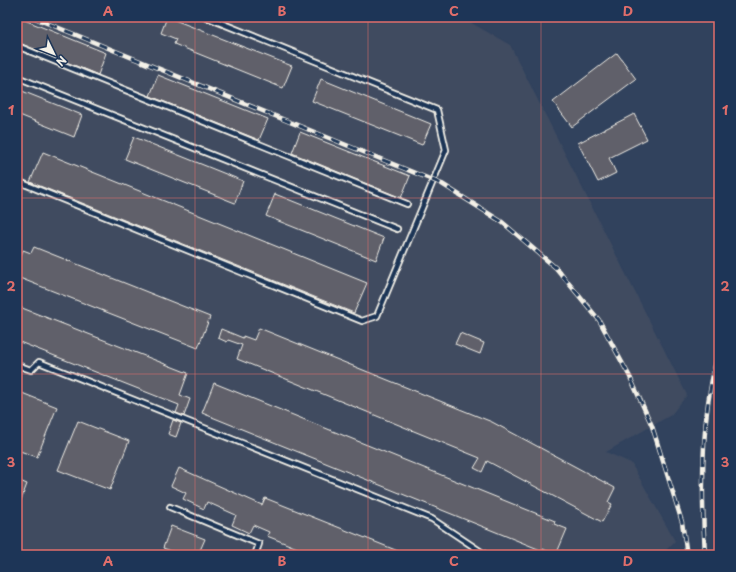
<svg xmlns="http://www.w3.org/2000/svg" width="736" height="572" font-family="'Playpen Sans',sans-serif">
	<rect width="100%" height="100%" fill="#31425d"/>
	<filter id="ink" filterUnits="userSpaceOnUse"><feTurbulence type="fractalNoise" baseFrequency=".025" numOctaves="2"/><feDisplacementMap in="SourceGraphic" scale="8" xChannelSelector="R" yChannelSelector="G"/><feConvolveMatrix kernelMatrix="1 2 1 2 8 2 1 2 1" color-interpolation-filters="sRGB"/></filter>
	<g filter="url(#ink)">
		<path fill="#3f4b61" d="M17,17H461L510,45L687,395L671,415L606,452L631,463L675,541L661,555H17Z"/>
		<path fill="#61606b" stroke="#f4f1e8" d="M17,17L106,53L98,75L17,42Z
			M167,17L292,66L283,88L174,44L176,39L161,33Z
			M617,53L636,79L572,127L553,102Z
			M158,75L268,119L259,140L150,96Z
			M321,79L431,124L422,145L312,101Z
			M17,89L82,115L74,137L17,114Z
			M634,114L647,139L609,158L616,173L598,182L578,143Z
			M300,132L410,176L401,198L292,153Z
			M134,137L243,181L235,203L125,159Z
			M43,152L367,283L354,313L30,182Z
			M275,194L384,238L376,260L266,216Z
			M34,247L210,317L198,348L17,277V257L20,258L23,250L31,253Z
			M17,306L188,373L180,395L190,399L184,416L176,413L179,405L17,341Z
			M259,328L492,422L615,488L608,502L612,504L602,522L487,461L482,472L474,468L480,458L237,359L242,345L228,340L227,342L218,338L221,329L243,338V336L254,340Z
			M460,333L484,343L480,354L455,344Z
			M214,383L555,521L554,524L567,529L556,555L543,549V551L202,413Z
			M17,391L57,407L37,457L17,450Z
			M173,420L181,423L176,437L168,434Z
			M78,421L129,441L110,490L58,470Z
			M179,468L262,505L265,498L408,555H315L267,536L269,532L253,525L249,533L232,525L236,515L207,502L204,509L183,499L186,493L171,486Z
			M20,481L27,484L18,508L17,488Z
			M171,526L205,539L198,555H182L163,548Z"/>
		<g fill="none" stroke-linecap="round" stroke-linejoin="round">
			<g stroke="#f4f1e8" stroke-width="8">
				<path id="lane" d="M17,46L407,204
					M17,77L397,229
					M17,181L362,321L377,316L446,150L437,110L206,17
					M17,365L31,370L39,362L432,519L486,555
					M170,507L259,544L255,555"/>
			</g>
			<use href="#lane" stroke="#1d3557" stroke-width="4.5"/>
			<g stroke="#f4f1e8" stroke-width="4.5">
				<path id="rail" d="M32,17L442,184L502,222L556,268L599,320L630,377L652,426L682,522L687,555
					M705,555C702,504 701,453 708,403C711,385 713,369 719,352"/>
			</g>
			<use href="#rail" stroke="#1d3557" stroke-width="3" stroke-dasharray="9" stroke-linecap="butt"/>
		</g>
	</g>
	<path fill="none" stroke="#e06e6b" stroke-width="1" stroke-opacity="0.55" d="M195,17V555M368,17V555M541,17V555M17,198H719M17,374H719"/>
	<rect width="736" height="572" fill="none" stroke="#1d3557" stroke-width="44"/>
	<g transform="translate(54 54) rotate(133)" stroke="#1d3557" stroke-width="3" paint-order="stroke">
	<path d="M0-3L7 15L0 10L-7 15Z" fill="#f4f1e8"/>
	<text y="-6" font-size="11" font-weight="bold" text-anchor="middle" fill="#f4f1e8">N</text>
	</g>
	<rect x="22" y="22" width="692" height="528" fill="none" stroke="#e06e6b" stroke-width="1.5"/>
	<g font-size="13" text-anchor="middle" font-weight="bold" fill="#e06e6b">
		<text x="108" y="16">A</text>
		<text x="282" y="16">B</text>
		<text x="454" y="16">C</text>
		<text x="628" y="16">D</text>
		<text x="11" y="115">1</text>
		<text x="725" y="115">1</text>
		<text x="11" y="291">2</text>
		<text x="725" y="291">2</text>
		<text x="11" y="467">3</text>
		<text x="725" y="467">3</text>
		<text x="108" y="566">A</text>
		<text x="282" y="566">B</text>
		<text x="454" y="566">C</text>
		<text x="628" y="566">D</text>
	</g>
</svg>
